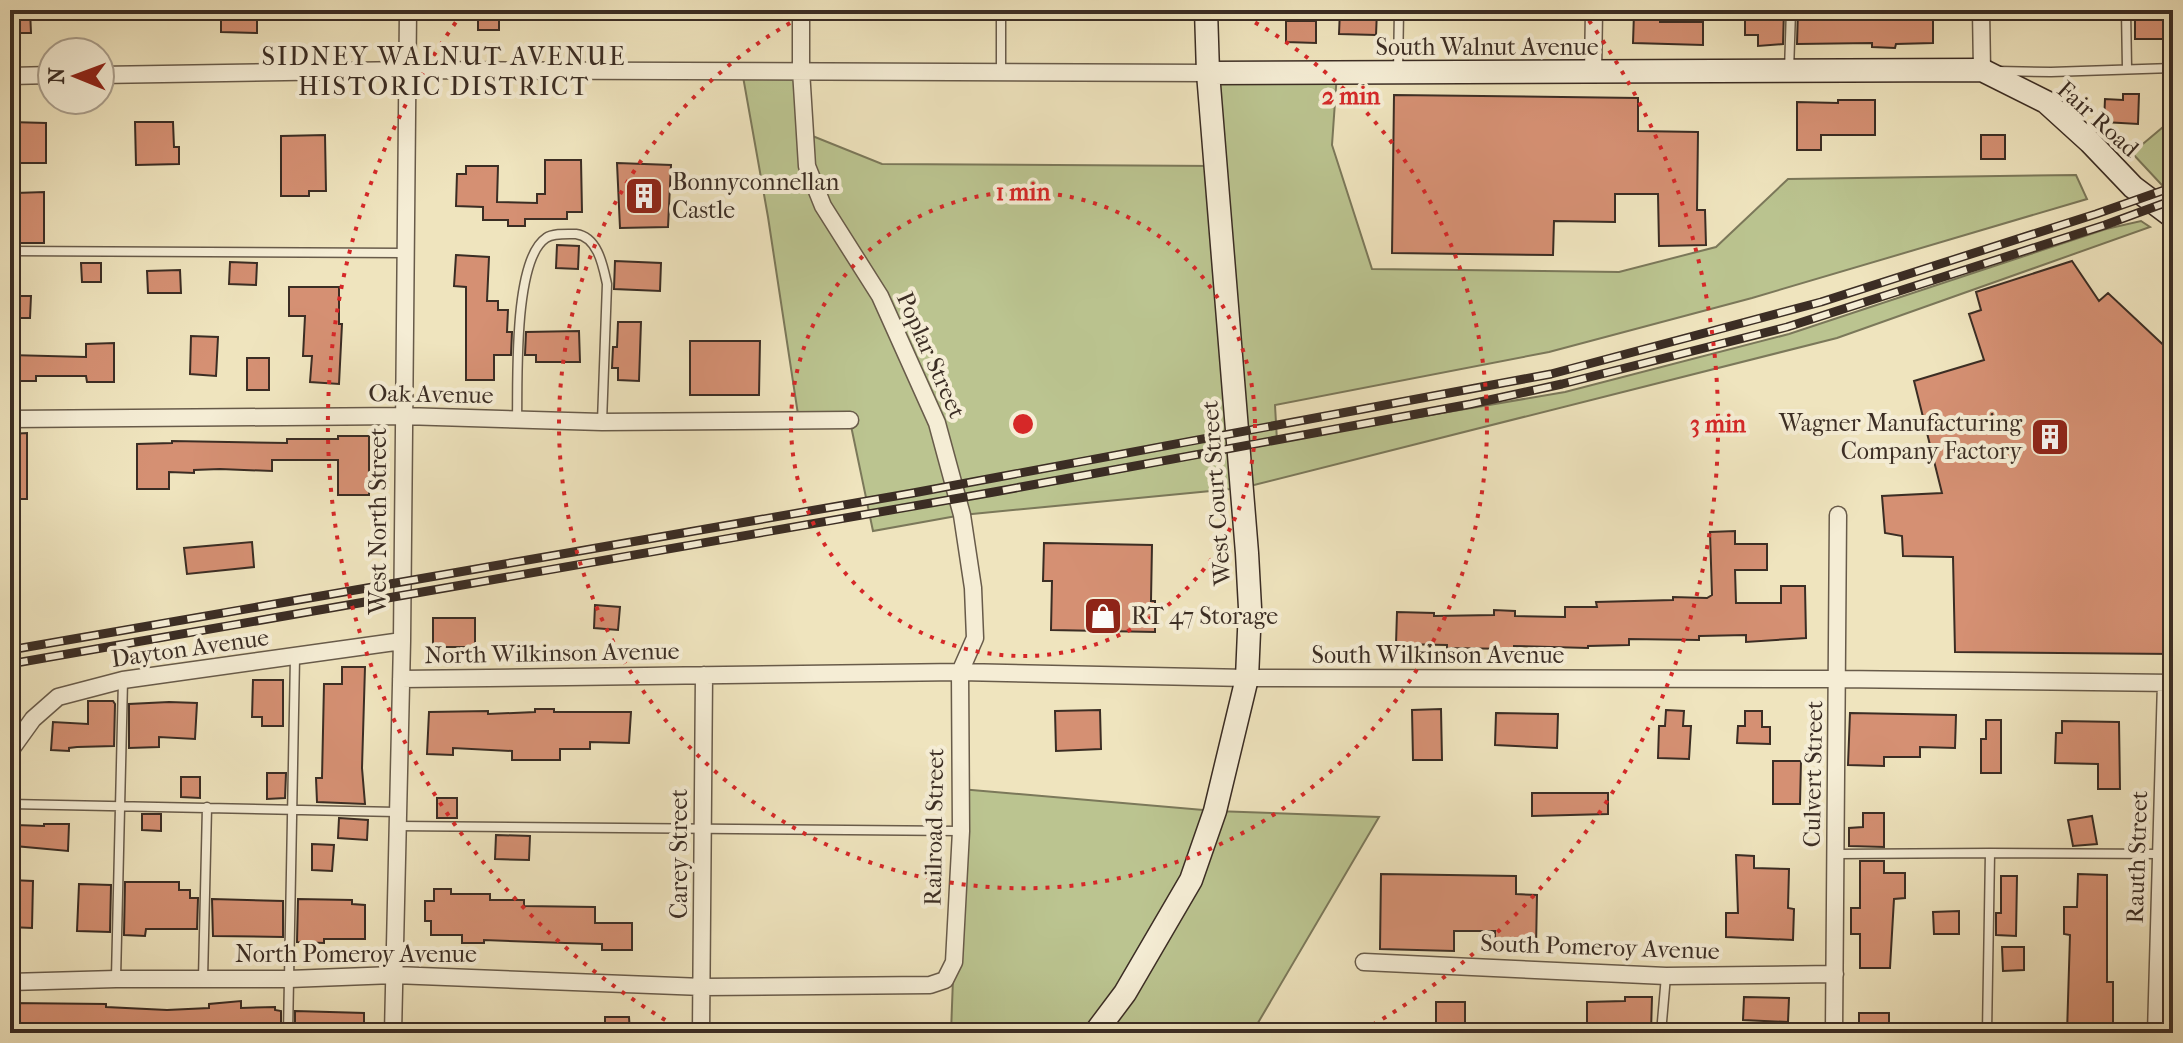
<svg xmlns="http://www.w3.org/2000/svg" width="2183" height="1043" font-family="'IM FELL French Canon',serif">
	<rect width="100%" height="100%" fill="#efe4be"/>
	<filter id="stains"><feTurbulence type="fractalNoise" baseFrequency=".0025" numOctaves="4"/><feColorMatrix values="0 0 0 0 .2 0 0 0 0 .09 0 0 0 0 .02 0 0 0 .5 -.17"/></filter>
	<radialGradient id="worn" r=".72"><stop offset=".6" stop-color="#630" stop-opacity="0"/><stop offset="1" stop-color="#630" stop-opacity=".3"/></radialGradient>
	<path fill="#bbc490" stroke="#7b785a" stroke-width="2" d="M2173,68V197L2132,153L2163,127L2164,70Z
		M801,70L805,133L882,164L1215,166L1208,73H1337L1332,145L1372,269L1619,272L1716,247L1788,179L2076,175L2087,199L1752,298L1549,352L1275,405L1277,441L1565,392L1789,334L2106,229L2141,221L2150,227L1837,338L1242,488L962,515L873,531L850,421H799L768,217L742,71Z
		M960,789L1215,811L1379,817L1252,1033H951Z"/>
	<path fill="#d59073" stroke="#3b2d24" stroke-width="2" d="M10,10H30L31,33H10Z
		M221,10H257V33L221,32Z
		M478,10H499V30H478Z
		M1340,10L1377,11L1376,35L1339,34Z
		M1745,10H1784L1783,44L1758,46V35H1745Z
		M1798,10H1933V43L1896,44L1895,48L1872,47V43L1797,44Z
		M1634,13L1660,14V22H1703V45L1633,43Z
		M2163,14V39H2135V15Z
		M1286,21H1316V43L1286,42Z
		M2123,94H2139L2138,124L2104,122L2105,99L2123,100Z
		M1394,95L1638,98V131L1698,132L1697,210H1705L1706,245L1659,246L1658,194H1615V222L1554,221L1553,255L1392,253Z
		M1838,100H1875V135H1821V150H1797V102L1838,103Z
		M10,122L46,123V163H10Z
		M135,122H173L174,147H179V164L136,165Z
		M325,135L326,191H309V196H281V136Z
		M1981,135H2005V159H1981Z
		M545,160H581L582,212H567V219H525V226H508V220H483V207L456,206L457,174H466V166H498L497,202L537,203V194H545Z
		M617,163L671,165L668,227L620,228Z
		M44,192V243H16V193Z
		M557,245L579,246L578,269L556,268Z
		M456,255L489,257L487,301H498V310H508L507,332H512L511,355H494V380H466V287L454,286Z
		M615,261L661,263L660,291L614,289Z
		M2072,261L2099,301L2108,293L2173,354V654L1955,652L1953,557L1903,556L1902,536L1885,533L1882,496L1942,493L1914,381L1984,360L1969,314L1981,310L1976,292Z
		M230,262L257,263L256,285L229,284Z
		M81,263H101V282H82Z
		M180,270L181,293H148L147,271Z
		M289,287H339V324H342L339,384L310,382L312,356H303L305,316H289Z
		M10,296H31L30,318H10Z
		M618,322H641L639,381L618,380V368H612L613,347H617Z
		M579,331L580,362H536V355H525L526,332Z
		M191,336L218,337L216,376L190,374Z
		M690,341H760L759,395H690Z
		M114,343V382H87L86,376H36V381H10V355L86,357V344Z
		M247,358H269V390H247Z
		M27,433V499H10V434Z
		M338,436H369V495H338V460H272V471L220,469L194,470V473L169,472V489H137V444L172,443V441L287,443V439H338Z
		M1735,531V544H1767V570H1735L1736,603H1781V586H1805L1806,638L1746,642V635L1699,636V640L1629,639V645L1588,646V648L1514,646V649L1447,648V645L1396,644L1397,612L1434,613V616L1494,615V610L1515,611V616L1565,617V607H1597L1596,602L1673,600V597L1707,598L1712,595L1710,532Z
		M252,542L254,567L187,574L184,548Z
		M1044,543L1152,545L1151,601H1155V632L1051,630L1052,581H1043Z
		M595,605L620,607L618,630L594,628Z
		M433,618H475V647H433Z
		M342,667H365L362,768L365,804L317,802L316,778H322L324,684H342Z
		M253,680H283V726H262V717H252Z
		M88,701H113L115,704L114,746L77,747L69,748V751L51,750L53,722L88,724Z
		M169,702L197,703L195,739L159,737V747L129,748V704Z
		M535,709H554V712H631L629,743L590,742V749H560V760H512V751L453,748V755L427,754L429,712L488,711V714L535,712Z
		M1441,709L1442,760H1413L1412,710Z
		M1100,710L1101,749L1056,751L1055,711Z
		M1666,710L1684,711L1683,726H1691L1689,759L1658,758L1659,726H1665Z
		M1745,711H1762V727H1770V744L1737,743L1738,726H1745Z
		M1496,713L1558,714L1557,748L1495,745Z
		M1850,713L1956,715L1955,748L1920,747V757H1884V766L1848,765Z
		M1986,720H2001V773H1981V739H1986Z
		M2062,721L2119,722L2120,789H2098V764L2055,763L2056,733H2062Z
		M1773,761H1801L1800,804H1773Z
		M267,773H286L285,798L267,799Z
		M181,777H200V798L181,797Z
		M1532,793H1608V814L1532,816Z
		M437,798H457V818H437Z
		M1863,813H1884V847L1849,846V828L1863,827Z
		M142,814H161V831L142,830Z
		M2092,816L2097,844L2073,846L2068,820Z
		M339,818L368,820L367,840L338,838Z
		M44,824H69L68,851L15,846L16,825L44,826Z
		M496,835L530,836L529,860L495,859Z
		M312,844L334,845L332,871L312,870Z
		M1736,855L1754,856V868L1789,869L1788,908L1794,909L1793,940L1726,937V913H1738Z
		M1860,861H1884V873H1905V898L1894,899L1890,968H1860V934H1851V908H1860Z
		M1381,874L1516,876V894L1537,895L1536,948L1495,947V931H1454V951L1380,949Z
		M2078,874L2107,875V982H2113V1033H2067L2070,935L2064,934V907H2077Z
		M2001,876H2017L2016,936L1996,935V913H2001Z
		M10,880L33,881L32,928L10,927Z
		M125,882H179V890H190V898H198L197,929H146L145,936L124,935Z
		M79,884L111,885L110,932L77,931Z
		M434,889H451V894H490V900H524V906L595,907V923H632V950H602V944L565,943L484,940V943H462V935H431V921H425V901H434Z
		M212,899L283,901V937L213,936Z
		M298,899L352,900V904L365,905V939H324V943L297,942Z
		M1959,911V934H1934L1933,912Z
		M2002,947H2024V970L2003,971Z
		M1625,997H1652L1651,1032L1587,1033V1002L1625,1001Z
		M1744,997L1789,998L1788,1022L1743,1020Z
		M241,1001V1008L275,1007V1010L281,1011V1033H10V1003L106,1004V1007L167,1010L209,1008V1004Z
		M1436,1002H1465V1033H1436Z
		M295,1011L364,1013V1033H295Z
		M1859,1013H1889V1033H1859Z
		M605,1017H629L630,1033H605Z"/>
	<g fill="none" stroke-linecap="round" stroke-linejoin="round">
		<g stroke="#685b4a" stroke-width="11">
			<path id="service" d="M2126,10L2127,68
				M1789,71L1791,10
				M1998,71L2051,72L2173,68
				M1001,72V10
				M1398,72L1399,10
				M10,251L404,253
				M517,419C518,382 513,260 546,238C553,233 567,234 576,234C598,237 603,266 607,284L602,422
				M10,804L397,812
				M397,826L961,831
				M1990,853L2161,854
				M1836,854L1990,853L1987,1033
				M116,978L123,680
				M203,979L207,807
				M288,1033L295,657
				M1661,1033L1666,976"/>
		</g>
		<g stroke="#685b4a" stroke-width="19">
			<path id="minor" d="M1981,10L1982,70
				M1593,73L1594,10
				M100,75L407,70L1208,73
				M10,76L52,75
				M10,419L403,416L602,422L850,420
				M401,679L960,672L1247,678L1838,679L2173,683
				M10,751L33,719L58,697L123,680L402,641
				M1364,962L1666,976L1835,974
				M10,982L116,979H289L394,975L703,987L930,985L945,980L954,962L961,831L960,672L975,638L973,588L962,515L937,423L880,296L823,206L807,166L801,70V10
				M393,1033L402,641L408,10
				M701,1033L704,675
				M1834,1033L1838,515
				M2156,1033L2166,683"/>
		</g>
		<g stroke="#3b2d24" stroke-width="25">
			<path id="secondary" d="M1208,73L1982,70L2046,102L2090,142L2133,187L2173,217
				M1095,1033L1125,993L1191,880L1215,811L1247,678L1250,608L1247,553L1208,73L1206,10"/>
		</g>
		<use href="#service" stroke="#f5edd5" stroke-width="8"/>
		<use href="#minor" stroke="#f5edd5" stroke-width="16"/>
		<use href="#secondary" stroke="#f5edd5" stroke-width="22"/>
		<g stroke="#3b2d24" stroke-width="9">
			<path id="rail" d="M10,650L913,493L1551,374L1821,302L2096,214L2173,187
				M10,664L994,492L1471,404L1562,384L1787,327L2105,225L2173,200"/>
		</g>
		<use href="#rail" stroke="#f5edd5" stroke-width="6" stroke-dasharray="18" stroke-linecap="butt"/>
	</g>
	<g fill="none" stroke="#d62828" stroke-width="4" stroke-dasharray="4 8">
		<circle cx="1023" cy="424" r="232"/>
		<path d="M1234 11A464 464 0 1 1 812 11"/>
		<path d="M686 1032A695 695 0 0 1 464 11M1582 11A695 695 0 0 1 1360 1032"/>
	</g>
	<defs>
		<g id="building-square" transform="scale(2)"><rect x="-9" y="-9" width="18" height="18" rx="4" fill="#8f2418" stroke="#f5edd5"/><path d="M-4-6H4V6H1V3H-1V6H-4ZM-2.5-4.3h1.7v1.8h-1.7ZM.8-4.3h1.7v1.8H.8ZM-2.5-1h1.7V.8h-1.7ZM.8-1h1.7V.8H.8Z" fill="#fff"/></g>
		<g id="shop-square" transform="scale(2)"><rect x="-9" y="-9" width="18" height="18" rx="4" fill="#8f2418" stroke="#f5edd5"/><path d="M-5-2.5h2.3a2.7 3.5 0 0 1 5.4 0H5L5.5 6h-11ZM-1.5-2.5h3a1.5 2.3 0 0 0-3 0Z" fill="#fff"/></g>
	</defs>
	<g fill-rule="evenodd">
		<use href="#building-square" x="644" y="196"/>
		<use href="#building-square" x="2050" y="437"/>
		<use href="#shop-square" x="1103" y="616"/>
	</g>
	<g text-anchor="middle" stroke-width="8" stroke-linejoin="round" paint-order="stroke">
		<g font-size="24" fill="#3b2d24" stroke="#f5edd5">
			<text x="1487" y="55">South Walnut Avenue</text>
			<text transform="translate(2098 119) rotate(42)" y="8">Fair Road</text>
			<text transform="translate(931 355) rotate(66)" y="8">Poplar Street</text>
			<text transform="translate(431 394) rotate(1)" y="8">Oak Avenue</text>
			<text transform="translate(1216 493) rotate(-94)" y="8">West Court Street</text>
			<text transform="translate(378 521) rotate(-90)" y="8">West North Street</text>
			<text transform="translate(190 648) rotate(-8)" y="8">Dayton Avenue</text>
			<text transform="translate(552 653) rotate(-1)" y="8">North Wilkinson Avenue</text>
			<text x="1438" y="663">South Wilkinson Avenue</text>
			<text transform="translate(1813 774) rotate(-89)" y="8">Culvert Street</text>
			<text transform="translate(934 827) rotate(-89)" y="8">Railroad Street</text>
			<text transform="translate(679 854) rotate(-90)" y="8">Carey Street</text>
			<text transform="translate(2137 857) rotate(-88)" y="8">Rauth Street</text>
			<text transform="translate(1600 947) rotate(2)" y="8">South Pomeroy Avenue</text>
			<text x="356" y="962">North Pomeroy Avenue</text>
		</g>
		<g font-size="24" fill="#3b2d24" stroke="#f5edd5" text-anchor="start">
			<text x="672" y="190">Bonnyconnellan<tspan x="672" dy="28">Castle</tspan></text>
			<text x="2022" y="431" text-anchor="end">Wagner Manufacturing<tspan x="2022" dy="28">Company Factory</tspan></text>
			<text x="1131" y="624">RT 47 Storage</text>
		</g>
		<g font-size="26" letter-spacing="2" fill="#3b2d24" stroke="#f5edd5">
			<text x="444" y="65">SIDNEY WALNUT AVENUE<tspan x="444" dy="30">HISTORIC DISTRICT</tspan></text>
		</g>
	</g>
	<circle cx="1023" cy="424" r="12" fill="#d62828" stroke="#f5edd5" stroke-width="4"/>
	<g font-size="24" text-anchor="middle" font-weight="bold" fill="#d62828" stroke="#f5edd5" stroke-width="8" stroke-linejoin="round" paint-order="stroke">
		<text x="1351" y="104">2 min</text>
		<text x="1023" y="200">1 min</text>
		<text x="1718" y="432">3 min</text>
	</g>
	<rect width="2183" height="1043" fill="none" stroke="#efe4be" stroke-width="40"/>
	<rect x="12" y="12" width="2159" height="1019" fill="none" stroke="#3b2d24" stroke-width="4"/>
	<rect x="20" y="20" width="2143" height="1003" fill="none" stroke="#3b2d24" stroke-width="2"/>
	<g transform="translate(76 76) rotate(271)"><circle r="38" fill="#f5edd5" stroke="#aba08e" stroke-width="2"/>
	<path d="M0-6L14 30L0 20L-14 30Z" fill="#8f2418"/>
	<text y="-12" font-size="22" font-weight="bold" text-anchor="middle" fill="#3b2d24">N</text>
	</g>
	<rect width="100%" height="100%" filter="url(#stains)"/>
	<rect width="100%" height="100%" fill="url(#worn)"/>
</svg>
